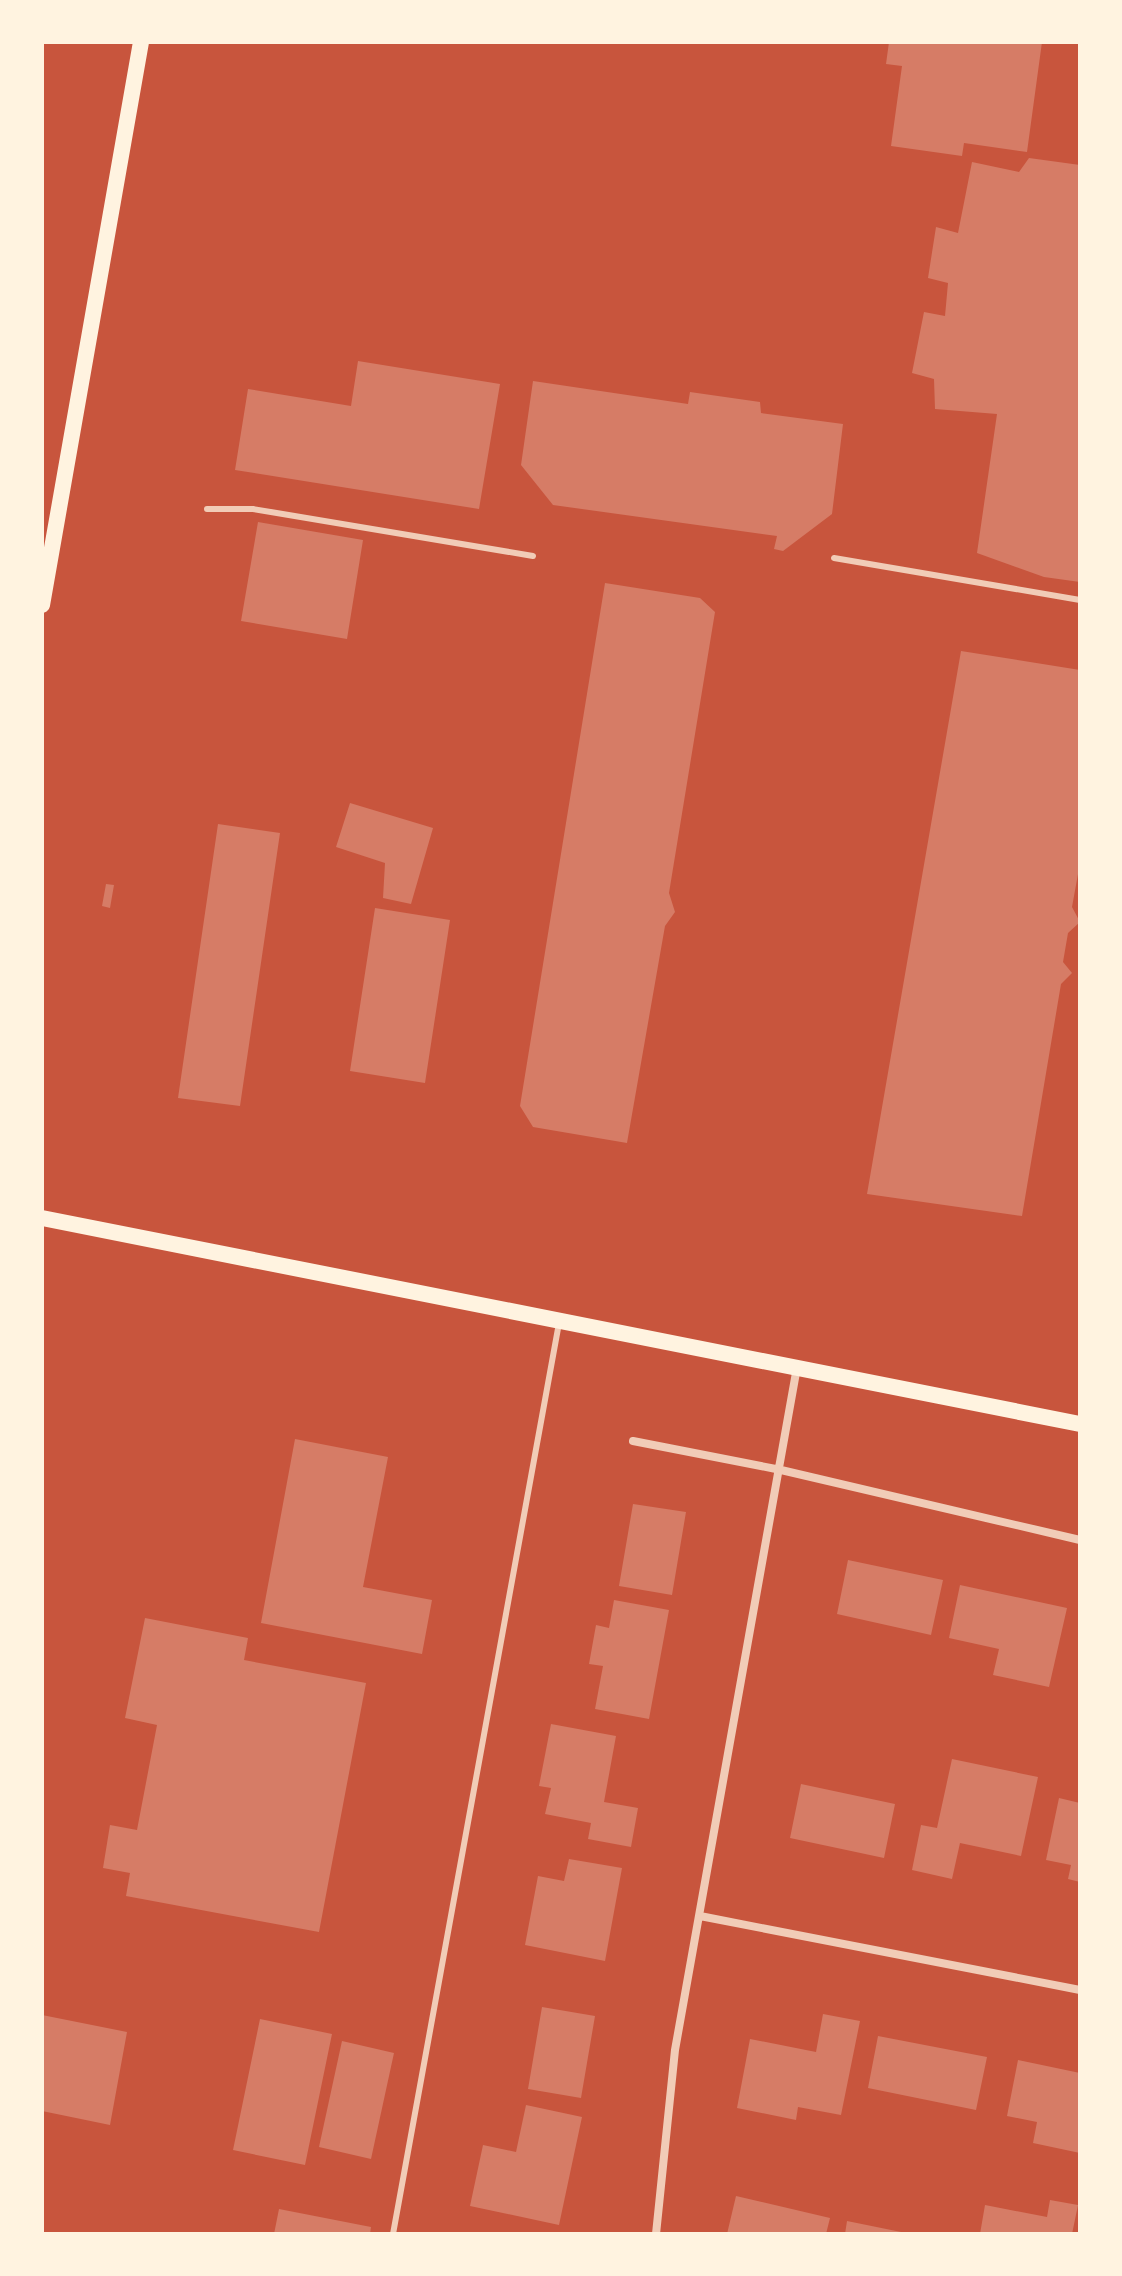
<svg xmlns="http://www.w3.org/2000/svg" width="1122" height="2276" font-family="Quicksand,sans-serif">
	<rect width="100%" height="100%" fill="#c8553d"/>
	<path fill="#d67c66" d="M889,42H1042L1027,152L964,143L962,156L891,146L902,66L886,64Z
		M1029,158L1080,165V582L1044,577L977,553L997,414L935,409L934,379L912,373L924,312L945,316L948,283L928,278L936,227L958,233L972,162L1019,172Z
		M358,361L500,384L479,509L235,470L248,389L351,406Z
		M533,381L688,404L690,392L760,402L761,413L843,424L832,514L783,551L774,549L777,536L553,505L521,465Z
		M258,522L363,540L347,639L241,621Z
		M605,583L700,598L715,612L669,893L675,912L665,926L627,1143L533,1127L520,1106Z
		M961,651L1080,670V863L1072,907L1080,922L1068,933L1063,962L1072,973L1061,984L1022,1216L867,1194Z
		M350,803L433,828L411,904L383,898L385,863L336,847Z
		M218,824L280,833L240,1106L178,1098Z
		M106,884L114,885L110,908L102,906Z
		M375,908L450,920L425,1083L350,1071Z
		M295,1439L388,1457L363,1587L432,1600L422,1654L261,1623Z
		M633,1504L686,1512L672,1595L619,1586Z
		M848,1560L943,1580L931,1635L837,1614Z
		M960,1585L1067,1608L1049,1687L993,1675L999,1649L949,1638Z
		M614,1600L669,1610L649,1719L595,1709L603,1666L589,1664L596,1625L609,1628Z
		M145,1618L248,1638L244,1660L366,1683L319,1932L126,1896L130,1873L103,1868L110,1825L137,1830L157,1725L125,1718Z
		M551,1724L616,1736L604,1802L638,1808L631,1847L588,1839L591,1823L545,1814L551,1788L539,1786Z
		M952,1759L1038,1777L1021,1856L960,1843L952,1879L912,1870L921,1825L937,1828Z
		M801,1784L895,1804L884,1858L790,1838Z
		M1059,1798L1080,1803V1882L1068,1879L1071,1865L1046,1860Z
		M569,1859L622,1868L605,1961L525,1945L538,1876L564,1881Z
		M542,2007L595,2016L581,2098L528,2089Z
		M823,2014L860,2021L841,2115L798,2107L796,2120L737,2108L750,2039L816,2052Z
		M42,2015L127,2032L110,2125L42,2111Z
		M260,2019L332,2034L305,2165L233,2150Z
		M878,2036L987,2057L976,2110L868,2088Z
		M342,2041L394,2053L371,2159L319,2147Z
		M1018,2060L1080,2073V2153L1033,2143L1037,2122L1007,2116Z
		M526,2105L582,2117L559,2225L470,2206L483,2145L516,2152Z
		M736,2196L830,2218L826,2234H727Z
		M1050,2200L1078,2205L1072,2234H980L985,2205L1047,2217Z
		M279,2209L371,2227L370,2234H274Z
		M847,2221L906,2233V2234H845Z"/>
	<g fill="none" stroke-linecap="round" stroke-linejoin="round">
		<path stroke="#f1ccb7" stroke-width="6" d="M207,509H253L533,556
			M834,558L1080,600
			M393,2234L559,1323"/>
		<path stroke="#f1ccb7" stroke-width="8" d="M633,1441L781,1470L1080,1540
			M700,1916L1080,1990
			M656,2234L675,2050L797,1367"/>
		<path stroke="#fff3e0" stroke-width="16" d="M42,605L141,42
			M42,1218L1080,1424"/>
	</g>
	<rect width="1122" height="2276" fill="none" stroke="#fff3e0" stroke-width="88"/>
</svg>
